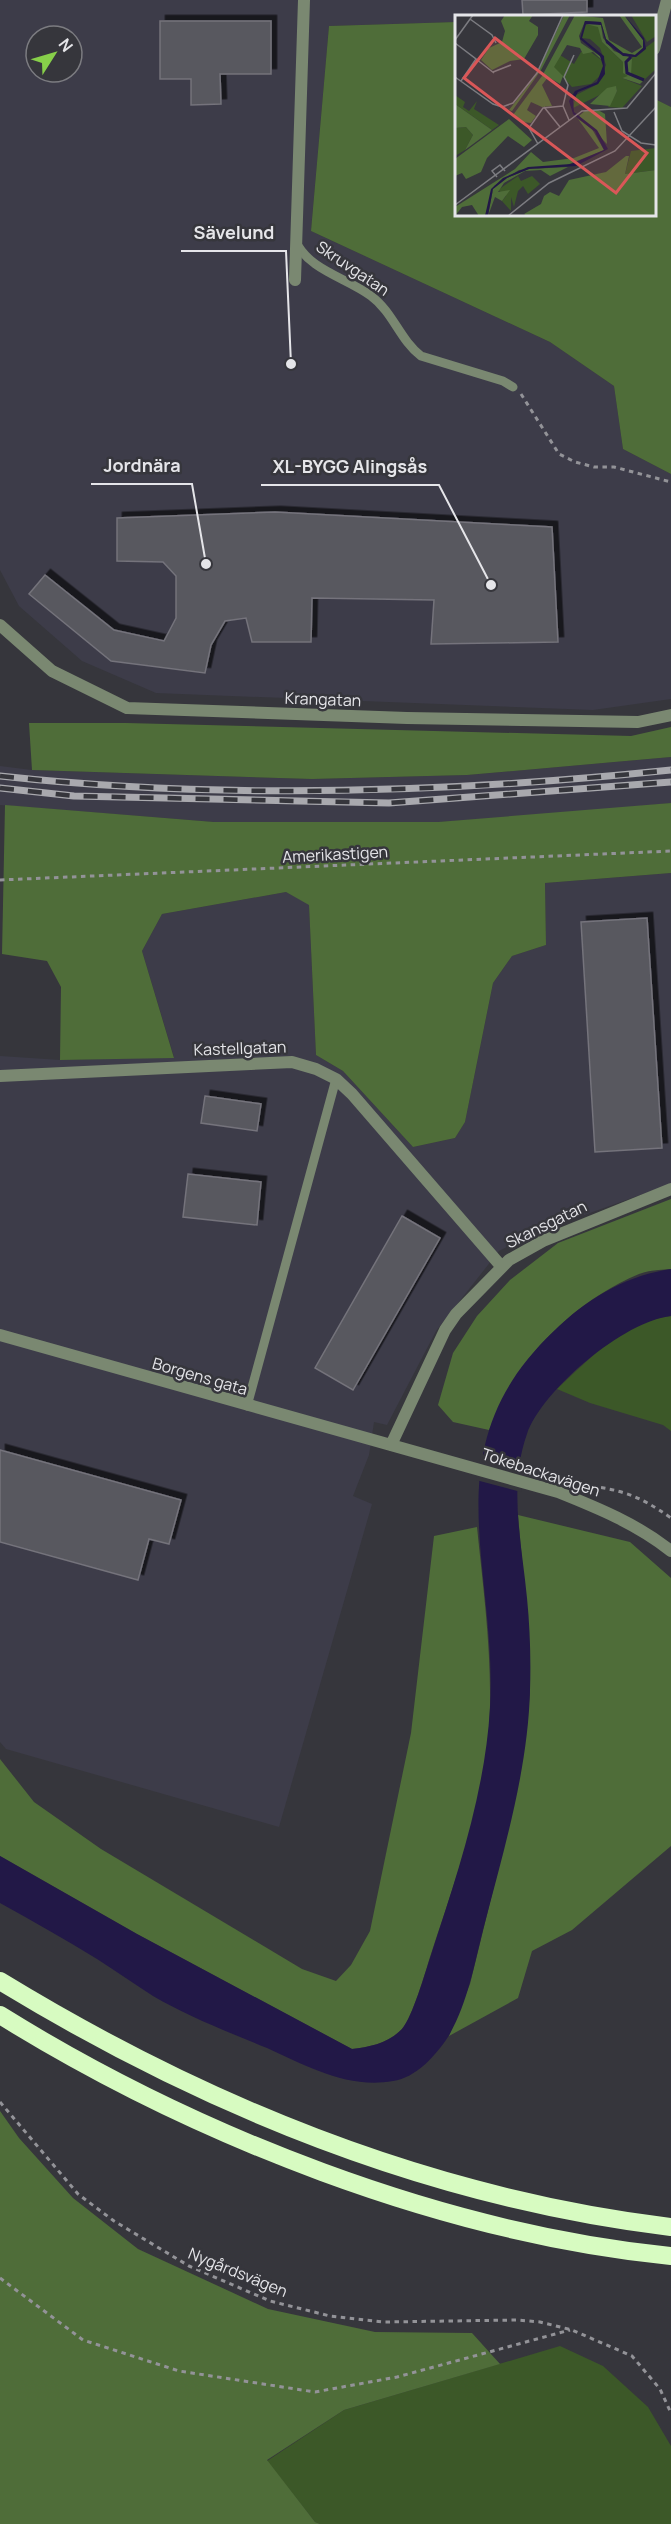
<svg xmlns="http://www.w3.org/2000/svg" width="671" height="2524" font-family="Manrope,sans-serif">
	<defs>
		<filter id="shadow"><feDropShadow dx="5.5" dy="-5.5" stdDeviation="0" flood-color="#0009"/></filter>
	</defs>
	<rect width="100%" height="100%" fill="#36363c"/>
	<path fill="#3d3c49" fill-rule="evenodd" d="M0,0H671V107L655,99L654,16H456V22L329,26L311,231L550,342L614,386L623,449L671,474V699L593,710L156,693L82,661L19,606L0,570ZM36,36H72V72H36Z
		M671,757V803L562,814L438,822H214L0,805V766L32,770L312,779L467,775Z
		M671,873V1184L531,1234L499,1251L436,1331L387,1425L374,1422L369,1455L353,1496L372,1504L279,1827L6,1749L0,1742V1056L60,1060L174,1057L142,951L162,914L286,892L309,904L316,1055L343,1071L413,1147L455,1138L465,1122L493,983L512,956L546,945L545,883Z"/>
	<path fill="#3c5828" d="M671,1316V1431L663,1425L590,1403L557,1389C589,1359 625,1321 671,1316Z
		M560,2346L603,2366L648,2407L671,2446V2524H320L315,2522L267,2461L344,2410Z"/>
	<path fill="#4f6d39" d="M456,22V214H654L655,99L671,107V474L623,449L614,386L550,342L311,231L329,26Z
		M29,723H126L631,736L671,727V757L467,775L312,779L32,770Z
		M671,803V873L545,883L546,945L512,956L493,983L465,1122L455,1138L413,1147L343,1071L316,1055L309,905L286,892L162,914L142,951L174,1058L60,1060L61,987L47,961L2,954L5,805L214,822H438Z
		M671,1199V1269C661,1270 649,1270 639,1274C587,1296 541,1336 511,1384C502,1399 496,1415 489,1430L453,1422L438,1405L453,1353L477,1316L510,1280L558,1243Z
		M518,1515L630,1542L671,1578V1846L572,1930L532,1951L518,1998L449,2036L470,1984L511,1817L522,1758L530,1694V1649Z
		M477,1527C483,1586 491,1646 490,1705C489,1791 456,1877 430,1957C425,1973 412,2018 402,2029C388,2043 371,2047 352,2049L137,1934L0,1856V1759L34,1802L101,1849L302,1969L336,1981L351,1965L370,1931L411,1733L434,1536Z
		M0,2111L19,2138L73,2198L138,2249L268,2309L375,2332L472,2333L500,2364L344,2410L267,2460L315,2522L320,2524H0Z"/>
	<path fill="#221847" d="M671,1269V1316C624,1321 542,1390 527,1434C508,1487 522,1544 527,1598C530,1628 531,1660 530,1690C528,1771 503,1853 483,1930C474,1966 467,2005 448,2037C436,2055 416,2078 393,2081C347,2089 307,2066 267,2048C228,2032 189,2017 153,1996C134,1984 116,1971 97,1959C66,1940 33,1921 0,1903V1856L137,1934L352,2049C370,2047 389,2043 402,2029C413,2016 425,1973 431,1955C457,1875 485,1793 490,1708C498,1566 430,1448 554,1331C588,1298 625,1276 671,1269Z"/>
	<path fill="#36363c" d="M481,1454L524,1465L521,1492L476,1480Z"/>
	<path fill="#58585f" stroke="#74737b" stroke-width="1.5" filter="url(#shadow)" d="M522,0H587V12L523,15Z
		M160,21H271V74H220L221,104L191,105V79H160Z
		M275,512L552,527L558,642L431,644L434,600L312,598L311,642H252L246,618L225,621L211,645L205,673L111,661L29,594L45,575L114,630L164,641L176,618V576L163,562L117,561V518Z
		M647,918L662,1148L595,1152L581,922Z
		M205,1096L261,1104L257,1131L201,1123Z
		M188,1174L261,1182L257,1225L183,1217Z
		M402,1216L440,1238L353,1390L315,1368Z
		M0,1450L181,1500L169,1544L149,1539L138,1580L0,1542Z"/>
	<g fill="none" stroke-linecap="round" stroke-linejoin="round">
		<path stroke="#939398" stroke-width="3" stroke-dasharray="4.5 4.5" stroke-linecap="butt" d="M521,394L559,454L575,462L594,467H614L671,482
			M0,880L671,851
			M583,1485C623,1490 638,1495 671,1518
			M0,2102L78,2194L114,2221L189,2266L270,2301L330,2316L383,2322L517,2320L540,2322L572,2330L632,2356L660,2389L671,2413
			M0,2278L83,2340L179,2371L315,2392L397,2377L570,2330"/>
		<path stroke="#7a8871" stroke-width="9" d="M296,242C309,270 347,278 371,296C393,312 400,340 421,356L503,381L513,387
			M247,1406L336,1079"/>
		<path stroke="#7a8871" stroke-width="12" d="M654,49L667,0
			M295,280L304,0
			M0,625L52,671L127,708L407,718L638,722L671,715
			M0,1076L292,1062L316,1069L336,1079L352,1094L501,1266
			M0,1335L558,1492C598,1508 637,1524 671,1551
			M391,1445L445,1330L456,1314L509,1260L543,1241L671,1189"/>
		<path stroke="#d7fbc1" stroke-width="18" d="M0,1981C205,2106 432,2198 671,2227
			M0,2015C195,2136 442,2233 671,2256"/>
		<g stroke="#a9a9ae" stroke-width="7">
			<path id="rail" d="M0,776C222,800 449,793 671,770
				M0,788L74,796L389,803L671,782"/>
		</g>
		<use href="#rail" stroke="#36363c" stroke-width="4.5" stroke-dasharray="14" stroke-linecap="butt"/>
	</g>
	<g text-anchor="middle" stroke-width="5" stroke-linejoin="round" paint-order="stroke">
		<g font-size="16" fill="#e5e5e9" stroke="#36363c">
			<text transform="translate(353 268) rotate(34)" y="6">Skruvgatan</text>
			<text transform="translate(323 699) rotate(2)" y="6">Krangatan</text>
			<text transform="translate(335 854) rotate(-3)" y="6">Amerikastigen</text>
			<text transform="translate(240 1048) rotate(-2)" y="6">Kastellgatan</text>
			<text transform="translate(546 1224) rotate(-26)" y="6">Skansgatan</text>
			<text transform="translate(200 1376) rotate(16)" y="6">Borgens gata</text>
			<text transform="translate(541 1472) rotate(18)" y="6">Tokebackavägen</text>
			<text transform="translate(238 2272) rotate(22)" y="6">Nygårdsvägen</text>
		</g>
	</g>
	<g transform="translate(455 15)">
		<rect width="201" height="201" fill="#36363c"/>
		<path d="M176,0H201V21L192,27ZM138,9L144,12L147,27L168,47L174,62L167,63L187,71L167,93L153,92L162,76L161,72L118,93L121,80L143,69L151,50L145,33L135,24L127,23L129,10ZM201,25V54L189,65L176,60L174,45ZM133,35L149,47L146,60L136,69L117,72L98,52L105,40L119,49L126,37ZM0,80L10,87L8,92L14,96L22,86L19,94L44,110L37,115L30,110L0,89ZM11,112L18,120L10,135L0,141V113ZM201,133V155L170,159L176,136ZM63,161L66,166L77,161L85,169L73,179L68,171L63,176L59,192L56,182V196L47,186L51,181L43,175Z" fill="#3c5828"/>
		<path d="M50,0H78L74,6L83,12V20L69,44L55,46L37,55L26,45L34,33L47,27L50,16L46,6ZM109,0H115L86,55L57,96L54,95L82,59ZM120,0L148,3L154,25L177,38L187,32L164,0H169L188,25V33L180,40L168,38L151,24L146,7L130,6L124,21L126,28L145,41L149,47L138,37L128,39L125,33L112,30L99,52L108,61L105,69L93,62L87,70L97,91L87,92L76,87L72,95L81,101L76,108L67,107L58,100L87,61ZM136,7L146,10L148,23L159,36L177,43L176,60L189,65L185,69L167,63L173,61L168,58V47L147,27L143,12L131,9ZM152,73L161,71L162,76L155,91L135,89ZM0,89L37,115L10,135L18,120L11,112L0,113ZM131,95H143L150,99L152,129L124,101ZM54,104L77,125L69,132L53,121L32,143L26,157L11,164L7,158L0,161V144ZM123,104L137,114L149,135L112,150L64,155L39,171L30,201H24L17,190L7,192L0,201V192L60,154L76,137L88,147L119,143L144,133ZM171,141H174L170,159L201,155V201H72L69,199L86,189L89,181L95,177L104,181L114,165L151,157ZM113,152L95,161L86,155L70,156L49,168L43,177L55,175L47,186L40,182L33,201L38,174L52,163L74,154Z" fill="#4f6d39"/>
		<path d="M169,0L189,23L191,34L181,42L168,41L151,28L146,10L131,9L127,23L149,41L150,59L143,69L123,77L118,86L119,97L142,115L153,134L121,151L74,154L52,163L38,174L33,200L30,201L36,174L48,163L73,152L116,149L149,135L140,117L118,99L114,86L120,76L142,67L148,51L145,41L125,24L130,6L146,7L151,24L168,38L180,40L188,33V25Z" fill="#221847"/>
		<path fill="none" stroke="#221847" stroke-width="3" d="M176,42L171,47L172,58L189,65"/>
		<path fill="none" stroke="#7c7c81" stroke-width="1.5" d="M15,4L37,20L41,28M0,25L18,0M0,28L21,44L6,66M21,44L39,58M38,57L56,50M0,62L38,89L47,92L58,88L82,58L108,0M89,92L105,112M159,97L167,116L186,128L201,130M114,105L108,91L113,70L109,62L119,40M83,129L74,113L88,93L108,91M42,162L37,156L45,150L50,156M0,190L127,96L172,93L201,58M53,201L94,168L160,136L201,92"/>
		<path fill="#da5758" fill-opacity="0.15" stroke="#da5758" stroke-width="3" d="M40,23L192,138L161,178L9,63Z"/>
		<rect width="201" height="201" fill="none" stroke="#e5e5e9" stroke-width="3"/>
	</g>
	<path fill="none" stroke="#e5e5e9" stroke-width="2" d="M291 364L286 251H181M206 564L192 484H91M491 585L439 485H261"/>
	<g fill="#e5e5e9" stroke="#36363c" stroke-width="2">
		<circle cx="291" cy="364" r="6"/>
		<circle cx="206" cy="564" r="6"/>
		<circle cx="491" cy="585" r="6"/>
	</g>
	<g font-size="18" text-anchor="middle" font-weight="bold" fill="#e5e5e9" stroke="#36363c" stroke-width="5" stroke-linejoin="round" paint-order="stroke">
		<text x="234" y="239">Sävelund</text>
		<text x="142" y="472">Jordnära</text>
		<text x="350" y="473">XL-BYGG Alingsås</text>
	</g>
	<g transform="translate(54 54) rotate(53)"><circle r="28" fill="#36363c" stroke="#7c7c81" stroke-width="1.5"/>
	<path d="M0-4.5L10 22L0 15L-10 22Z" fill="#87cf4a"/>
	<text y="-9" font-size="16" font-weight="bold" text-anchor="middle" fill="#e5e5e9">N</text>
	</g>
</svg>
